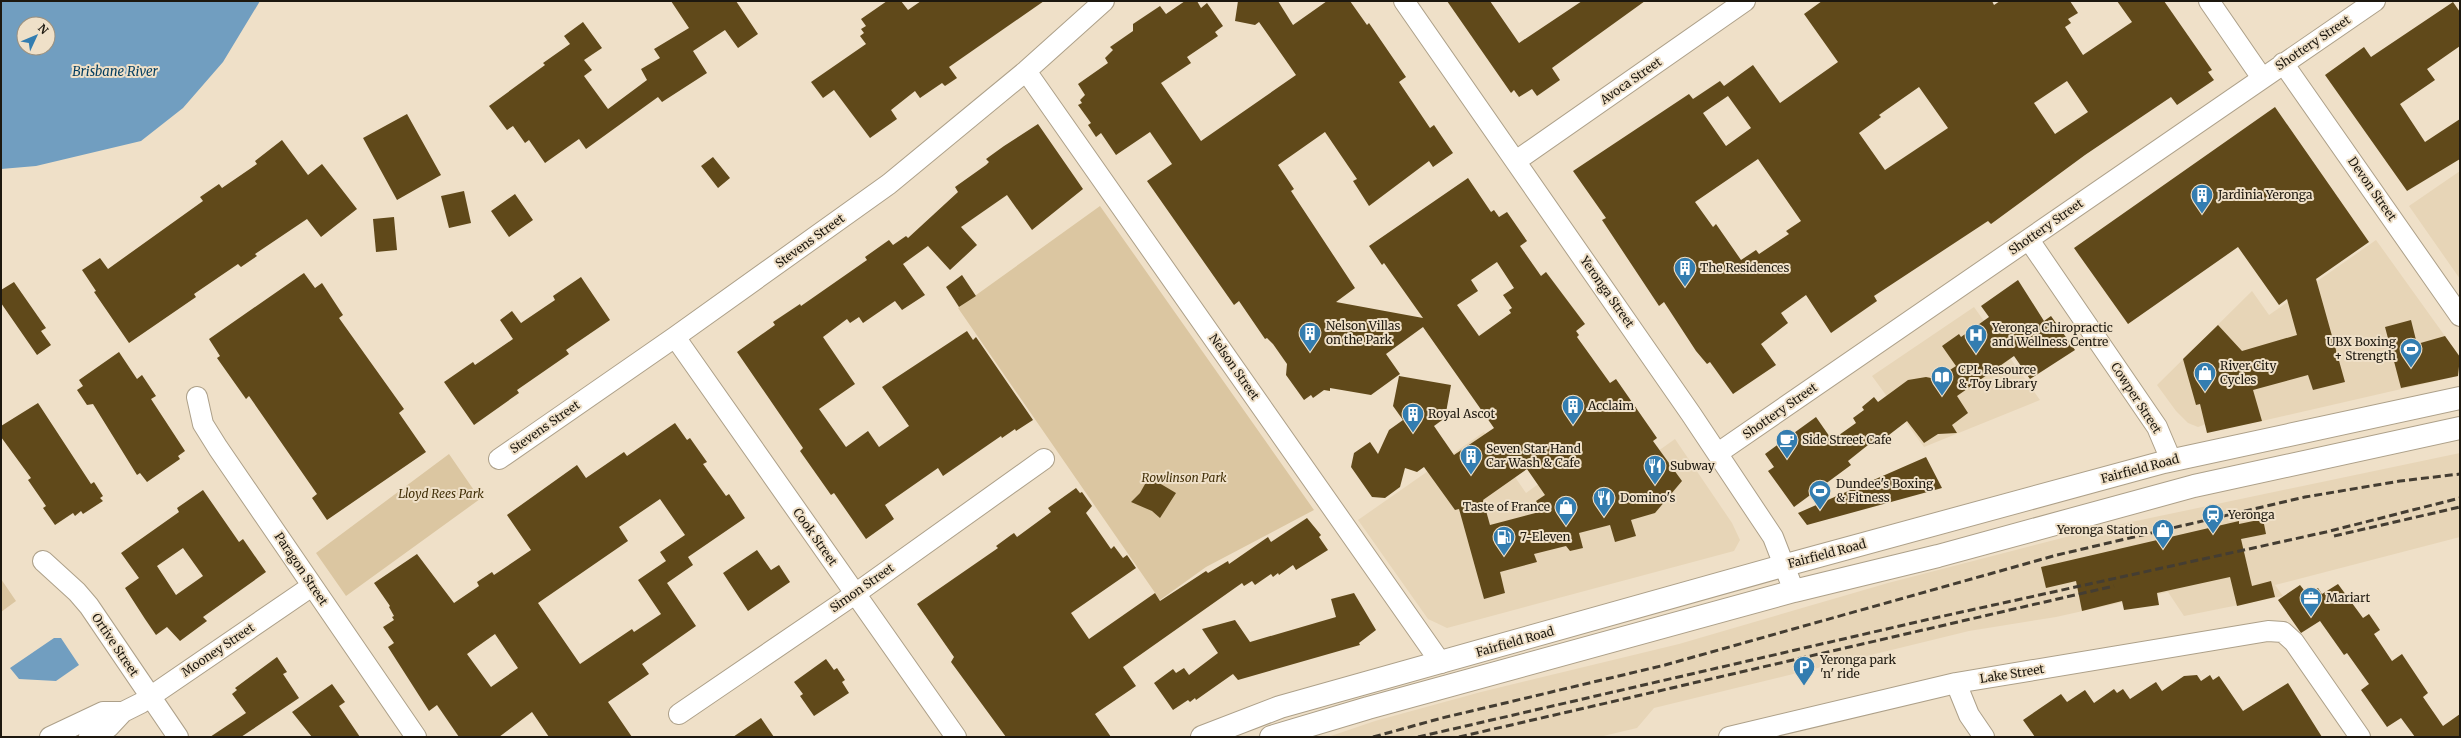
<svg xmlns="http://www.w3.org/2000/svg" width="2461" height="738" font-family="Merriweather,serif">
	<rect width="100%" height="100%" fill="#efe0c8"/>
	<path fill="#e7d5b7" d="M2460,171V279L2409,206Z
		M2376,240L2460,357L2458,376L2262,421L2257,406L2198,427L2188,423L2176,411L2157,385L2252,291L2269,315Z
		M1974,307L2040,400L1924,447L1872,376Z
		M1484,432L1526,493L1577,456L1602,491L1675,439L1732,523L1740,540L1734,551L1447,628L1428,619L1358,520Z
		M2460,453V537L2275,585L2283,596L2184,616L2168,592L2056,617L1969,631L1654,708L1637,728L1599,737H1328L1375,721L1481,692L1679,644L1888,583L2093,530Z"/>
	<path fill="#dbc6a1" d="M1100,206L1314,510L1206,567L1160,600L958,308Z
		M449,454L480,499L346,596L316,553Z
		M1,579L16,601L1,612Z"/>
	<path fill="#719ec0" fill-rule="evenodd" d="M1,1H260L223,62L183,108L141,141L36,166L1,169ZM24,24H48V48H24Z
		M54,638H61L79,665L56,681L19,679L10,668Z"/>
	<path fill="#60491a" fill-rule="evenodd" d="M671,1H736L758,34L738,48L725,30L693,51L707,73L662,102L658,97L586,149L579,139L545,163L529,140L525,143L513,126L507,130L489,106L545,65L543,63L570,44L564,36L583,22L602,48L584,60L592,70L584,76L608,109L647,80L641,69L660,58L654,49L689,28Z
		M887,1H901L908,10L921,1H1044L949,67L957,78L945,86L942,83L920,98L915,91L891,110L897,119L870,138L834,90L823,98L811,82L866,44L860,36L864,33L861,29L866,26L861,19Z
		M1185,1H1197L1201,8L1207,3L1223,26L1215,32L1218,36L1187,57L1191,63L1161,83L1201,141L1296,75L1259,22L1255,25L1235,21L1238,1H1278L1293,25L1327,1H1350L1367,25L1369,23L1406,77L1399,82L1430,128L1434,125L1453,153L1433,167L1429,161L1369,206L1353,181L1357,179L1325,132L1278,165L1294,189L1291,191L1355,288L1336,302L1423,318L1384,263L1382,265L1369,246L1468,178L1491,212L1494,210L1499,217L1507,212L1527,241L1520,246L1541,276L1546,272L1585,324L1576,331L1579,335L1577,337L1610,383L1616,379L1657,438L1653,441L1682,481L1655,513L1631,520L1636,536L1615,542L1610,525L1579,533L1583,548L1570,551L1566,546L1534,554L1537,562L1500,572L1505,593L1484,599L1459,509L1455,510L1424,467L1417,472L1405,468L1400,487L1385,498L1372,497L1351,467L1354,453L1370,442L1378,454L1389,430L1403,420L1393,406L1399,376L1451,385L1445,418L1434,426L1454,455L1494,428L1423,327L1386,354L1400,374L1371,395L1330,388V391L1324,390L1313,398L1311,395L1304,400L1286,375L1287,364L1273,344L1267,338L1265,339L1239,301L1234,305L1147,181L1172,164L1150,132L1116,155L1101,133L1096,137L1088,125L1091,123L1078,105L1082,103L1080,100L1085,95L1078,84L1108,63L1105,58L1113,50L1110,47L1133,31V24L1160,6L1166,14ZM1497,262L1514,288L1503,295L1512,308L1509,310L1511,313L1479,336L1457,305L1478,291L1471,280ZM1527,469L1545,495L1536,501L1543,511L1490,525L1483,500Z
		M1447,1H1490L1519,43L1582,1H1645L1552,68L1560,80L1537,96L1532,89L1519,97L1514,90L1511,93Z
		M1822,1H1992L1994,5L2000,1H2070L2078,13L2068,19L2071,23L2065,27L2083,55L2132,22L2117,1H2164L2212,70L2208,72L2214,80L2177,105L2171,97L2085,155L1991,224L1988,221L1874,296L1877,301L1831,333L1806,295L1781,313L1788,323L1761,344L1776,365L1733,394L1710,362L1707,364L1696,351L1664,302L1659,306L1602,220L1606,218L1573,171L1689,94L1693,99L1720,81L1724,86L1753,65L1780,103L1838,62L1804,14ZM2067,81L2088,112L2055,134L2034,103ZM1919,87L1948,128L1885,170L1859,133L1881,117L1879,115ZM1728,96L1751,128L1726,146L1703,113ZM1758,159L1801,221L1786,231L1789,234L1759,254L1756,250L1741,260L1716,224L1713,227L1695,202Z
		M2453,2L2460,12V46L2427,69L2435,80L2400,104L2425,142L2460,119V159L2407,191L2325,75L2364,47L2371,57Z
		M2275,107L2369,242L2316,279L2345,382L2313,390L2308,375L2253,390L2262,421L2207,433L2200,404L2196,405L2183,359L2218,325L2242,351L2297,335L2287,299L2279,305L2238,247L2128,324L2074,248Z
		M407,114L441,175L397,200L363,138Z
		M1038,124L1083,189L1032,230L1007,195L961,227L977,245L950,270L928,246L903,264L925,295L902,310L895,301L863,323L859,317L850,323L847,319L823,337L855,384L819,409L846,447L868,431L879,447L909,426L882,387L967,331L973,340L976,337L1033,420L1016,431L1015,429L1002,438L1001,436L943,476L938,468L885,505L894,519L866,539L834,493L831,495L800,451L803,448L737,352L775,325L773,322L800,304L801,306L867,260L865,257L889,240L893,245L906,236L908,238L958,192L955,187L986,165L989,162L986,159L1004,146Z
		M282,140L308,175L322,164L357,209L321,237L307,219L255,254L257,256L241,267L238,264L194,294L196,297L129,343L94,292L96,291L82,270L100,258L108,269L203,201L200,197L219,184L222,188L257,164L255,161Z
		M713,157L730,178L718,188L701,166Z
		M464,191L471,223L449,228L441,196Z
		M515,194L533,220L509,237L491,211Z
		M394,217L397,250L376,252L373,219Z
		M304,273L315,288L322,283L343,315L339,318L404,409L399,413L426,452L327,520L312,498L317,494L249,396L246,399L217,358L220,356L209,339Z
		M962,275L976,296L959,307L946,287Z
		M581,277L610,320L566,350L569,354L517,390L519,393L474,425L444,382L473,362L475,365L513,339L500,320L512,311L521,323L555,300L553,296Z
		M2018,280L2044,321L2051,316L2075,350L2030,379L2014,356L1957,396L1968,413L1952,425L1957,433L1938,434L1924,443L1907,421L1876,445L1873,441L1848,461L1851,465L1794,507L1768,471L1774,467L1765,454L1816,417L1832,440L1856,423L1853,418L1864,410L1862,407L1874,397L1878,402L1908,380L1926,377L1936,379L1956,366L1942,346L1959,334L1961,337L1989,317L1981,306Z
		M14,282L46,328L41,331L51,345L37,355L1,303V290Z
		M2411,320L2417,344L2445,336L2460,357L2458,376L2401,388L2385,327Z
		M119,352L137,379L142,375L156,396L151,399L185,451L178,456L180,459L147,482L140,473L137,475L93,404L87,405L77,390L83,386L79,380Z
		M38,403L91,484L94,482L103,496L100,498L103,501L83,514L81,511L75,516L73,513L55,525L43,508L46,506L28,480L31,478L1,437V426Z
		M675,423L687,440L690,438L707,462L703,464L726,496L729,494L745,518L688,557L693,565L667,583L696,626L642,664L649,674L608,702L632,737H549L532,712L499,737H459L437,705L429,711L388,647L394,643L383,627L394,620L392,617L394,616L389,607L390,606L374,583L417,554L454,603L479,586L477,582L492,572L494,575L531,550L507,515L577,465L586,478L624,452L627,456ZM660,499L685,535L660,552L666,561L638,580L661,614L634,632L632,629L580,664L538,603L628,541L619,527ZM495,634L518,668L491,687L467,654Z
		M1926,457L1942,488L1807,525L1798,513Z
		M1149,477L1176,493L1160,518L1152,511L1131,502L1140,493Z
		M1076,488L1080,493L1082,492L1092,506L1086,513L1111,549L1114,546L1123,558L1127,555L1136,568L1071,613L1089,639L1155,593L1160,601L1206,571L1208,573L1228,561L1229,564L1268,537L1271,542L1307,518L1321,535L1319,537L1328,550L1296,570L1293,565L1279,575L1278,573L1273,577L1271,574L1255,585L1252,581L1244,586L1242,583L1123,667L1136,686L1095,714L1111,737H1006L951,662L954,657L917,604L998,548L996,546L1011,535L1014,533L1017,537L1051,512L1048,508Z
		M203,490L239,542L243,539L266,572L203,617L207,621L180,641L167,627L156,635L145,619L125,588L139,578L121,553L179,512L177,508ZM183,548L203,576L176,595L157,566Z
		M2263,519L2266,534L2241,539L2252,586L2271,581L2275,597L2237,606L2230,577L2157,593L2159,605L2124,610L2122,601L2082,611L2076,581L2046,588L2041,567L2239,521V524Z
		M757,550L771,570L779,565L790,582L748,611L723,573Z
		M2338,584L2363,618L2369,614L2380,630L2374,634L2392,661L2402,654L2428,693L2423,697L2443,726L2460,714V737H2415L2401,718L2387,727L2361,690L2369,684L2347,653L2344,655L2320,621L2301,633L2278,600L2300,585L2308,595L2318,588L2322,594Z
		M1354,593L1376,630L1359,643L1360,645L1238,680L1233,674L1196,700L1195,698L1190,702L1188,700L1173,710L1154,683L1173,669L1176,673L1184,668L1189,675L1218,653L1202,629L1235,620L1250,642L1336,617L1331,599Z
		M277,657L287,672L283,674L299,698L241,737H210L246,713L232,694L237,690L235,688Z
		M826,659L834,670L837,668L845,680L842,682L849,693L814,716L800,696L803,694L794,682Z
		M2197,675L2201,681L2210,675L2213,680L2219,676L2243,711L2288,683L2322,737H2035L2023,720L2061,694L2067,702L2085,690L2094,703L2114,689L2117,693L2123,689L2130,699L2156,682L2162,691L2184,676Z
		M332,684L345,702L339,706L360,737H312L292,712Z
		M761,718L774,737H733Z"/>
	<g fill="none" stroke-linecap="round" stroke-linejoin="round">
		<g stroke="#ada089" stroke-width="22">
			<path id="minor" d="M1404,1L1691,414L1773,537L1794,591
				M2209,1L2262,78
				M2283,63L2460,316
				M1026,71L1441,663
				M1516,161L1745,1
				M2029,240L2157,427L2171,460
				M675,337L956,737
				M197,397L203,424L218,448L416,737
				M1718,453L2375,1
				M499,459L675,337L889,184L1026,71L1104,1
				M43,561L77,592L89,606L178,737
				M1956,683L1969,715L1984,737
				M679,714L855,594L1044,459
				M50,737L103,712H123
				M89,737L109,727L123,712L141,703L312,586
				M1729,737L1956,683L2268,631L2283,632L2294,642L2360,737"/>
		</g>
		<g stroke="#ada089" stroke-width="24">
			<path id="major" d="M1202,737L1280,707L1786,565L2164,462L2460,398
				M1271,737L1368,708L1794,591L1938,556L2194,486L2460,428"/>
		</g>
		<use href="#minor" stroke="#fff" stroke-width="20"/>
		<use href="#major" stroke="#fff" stroke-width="22"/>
		<path stroke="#443d32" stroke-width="3" stroke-dasharray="8 4" stroke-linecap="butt" d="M2334,536L2460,507
			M1373,737L1442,718L1665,665L2057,555L2305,497L2400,481L2460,474
			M1418,737L1930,619L2326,532L2460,498
			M1459,737L2114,586"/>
	</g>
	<defs>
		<g id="building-pin" transform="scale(1.15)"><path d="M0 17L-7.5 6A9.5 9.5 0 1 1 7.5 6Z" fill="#337db0" stroke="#efe0c8"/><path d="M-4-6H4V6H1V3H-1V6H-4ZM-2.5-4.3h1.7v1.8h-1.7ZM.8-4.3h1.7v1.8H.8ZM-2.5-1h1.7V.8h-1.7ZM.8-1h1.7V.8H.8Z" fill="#fff"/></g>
		<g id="hospital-pin" transform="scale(1.15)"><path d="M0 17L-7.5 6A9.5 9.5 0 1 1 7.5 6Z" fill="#337db0" stroke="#efe0c8"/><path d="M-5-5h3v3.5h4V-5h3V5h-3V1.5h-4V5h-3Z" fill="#fff"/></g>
		<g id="stadium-pin" transform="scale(1.15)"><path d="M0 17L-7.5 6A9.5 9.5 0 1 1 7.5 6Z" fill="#337db0" stroke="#efe0c8"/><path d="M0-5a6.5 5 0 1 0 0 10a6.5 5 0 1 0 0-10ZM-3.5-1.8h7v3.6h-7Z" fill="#fff"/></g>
		<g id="shop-pin" transform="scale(1.15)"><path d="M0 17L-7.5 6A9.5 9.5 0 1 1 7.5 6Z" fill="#337db0" stroke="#efe0c8"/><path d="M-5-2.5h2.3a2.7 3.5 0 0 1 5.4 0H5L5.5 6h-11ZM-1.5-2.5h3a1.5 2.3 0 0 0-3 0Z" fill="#fff"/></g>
		<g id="library-pin" transform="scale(1.15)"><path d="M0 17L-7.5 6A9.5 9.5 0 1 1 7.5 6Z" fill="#337db0" stroke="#efe0c8"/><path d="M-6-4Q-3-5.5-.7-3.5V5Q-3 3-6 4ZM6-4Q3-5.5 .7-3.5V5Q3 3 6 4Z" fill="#fff"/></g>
		<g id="cafe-pin" transform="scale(1.15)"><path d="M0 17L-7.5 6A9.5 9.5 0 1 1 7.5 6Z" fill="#337db0" stroke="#efe0c8"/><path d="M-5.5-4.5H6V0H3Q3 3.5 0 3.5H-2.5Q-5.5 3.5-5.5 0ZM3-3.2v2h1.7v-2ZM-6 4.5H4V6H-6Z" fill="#fff"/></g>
		<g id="restaurant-pin" transform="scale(1.15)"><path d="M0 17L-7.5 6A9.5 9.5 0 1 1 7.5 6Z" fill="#337db0" stroke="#efe0c8"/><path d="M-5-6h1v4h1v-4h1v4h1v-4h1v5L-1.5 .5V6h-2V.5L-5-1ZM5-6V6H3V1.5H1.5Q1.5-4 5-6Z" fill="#fff"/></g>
		<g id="station-pin" transform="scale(1.15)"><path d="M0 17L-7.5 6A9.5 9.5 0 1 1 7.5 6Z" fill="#337db0" stroke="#efe0c8"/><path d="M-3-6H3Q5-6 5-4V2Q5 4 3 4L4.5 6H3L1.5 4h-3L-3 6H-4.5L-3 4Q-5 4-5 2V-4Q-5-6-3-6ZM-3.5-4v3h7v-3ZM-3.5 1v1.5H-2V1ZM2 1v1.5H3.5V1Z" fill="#fff"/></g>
		<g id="fuel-pin" transform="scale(1.15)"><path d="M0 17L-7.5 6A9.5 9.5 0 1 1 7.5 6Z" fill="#337db0" stroke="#efe0c8"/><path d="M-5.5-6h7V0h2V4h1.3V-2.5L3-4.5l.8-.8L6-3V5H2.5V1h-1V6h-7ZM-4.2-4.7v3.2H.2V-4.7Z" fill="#fff"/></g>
		<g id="office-pin" transform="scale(1.15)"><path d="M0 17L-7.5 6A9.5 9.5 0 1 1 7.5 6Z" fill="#337db0" stroke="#efe0c8"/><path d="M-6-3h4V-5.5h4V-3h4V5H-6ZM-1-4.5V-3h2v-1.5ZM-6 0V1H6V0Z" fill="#fff"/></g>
		<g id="parking-pin" transform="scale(1.15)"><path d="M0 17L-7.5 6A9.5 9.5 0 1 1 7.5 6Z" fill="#337db0" stroke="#efe0c8"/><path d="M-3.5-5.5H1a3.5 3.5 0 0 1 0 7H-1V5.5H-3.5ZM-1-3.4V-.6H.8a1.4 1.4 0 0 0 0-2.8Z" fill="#fff"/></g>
	</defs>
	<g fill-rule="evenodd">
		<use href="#building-pin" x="2202" y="195"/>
		<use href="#building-pin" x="1685" y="268"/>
		<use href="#building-pin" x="1310" y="333"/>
		<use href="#hospital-pin" x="1976" y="335"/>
		<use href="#stadium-pin" x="2411" y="349"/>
		<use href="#shop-pin" x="2205" y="373"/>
		<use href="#library-pin" x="1942" y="377"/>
		<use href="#building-pin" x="1573" y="406"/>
		<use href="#building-pin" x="1413" y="414"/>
		<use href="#cafe-pin" x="1787" y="440"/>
		<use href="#building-pin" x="1471" y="456"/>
		<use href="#restaurant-pin" x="1655" y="466"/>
		<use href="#stadium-pin" x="1820" y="491"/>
		<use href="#restaurant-pin" x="1604" y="498"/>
		<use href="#shop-pin" x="1566" y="507"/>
		<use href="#station-pin" x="2213" y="515"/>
		<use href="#shop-pin" x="2163" y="530"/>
		<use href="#fuel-pin" x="1504" y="537"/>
		<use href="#office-pin" x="2311" y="598"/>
		<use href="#parking-pin" x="1804" y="667"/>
	</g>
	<g text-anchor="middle" stroke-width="4" stroke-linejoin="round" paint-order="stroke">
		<g font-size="12" fill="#1d180f" stroke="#efe0c8">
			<text transform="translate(2313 43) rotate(-34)" y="4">Shottery Street</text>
			<text transform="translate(1631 81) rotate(-35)" y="4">Avoca Street</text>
			<text transform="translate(2372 189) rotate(55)" y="4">Devon Street</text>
			<text transform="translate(2046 227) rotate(-35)" y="4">Shottery Street</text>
			<text transform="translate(810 241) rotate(-36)" y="4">Stevens Street</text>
			<text transform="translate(1607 292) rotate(55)" y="4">Yeronga Street</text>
			<text transform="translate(1234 367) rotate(55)" y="4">Nelson Street</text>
			<text transform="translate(2136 398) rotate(57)" y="4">Cowper Street</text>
			<text transform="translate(1780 411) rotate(-35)" y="4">Shottery Street</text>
			<text transform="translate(545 427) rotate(-35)" y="4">Stevens Street</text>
			<text transform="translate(2140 469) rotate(-15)" y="4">Fairfield Road</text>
			<text transform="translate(815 537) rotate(55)" y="4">Cook Street</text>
			<text transform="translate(1827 554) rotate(-15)" y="4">Fairfield Road</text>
			<text transform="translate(301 569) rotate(56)" y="4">Paragon Street</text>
			<text transform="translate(862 588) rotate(-35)" y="4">Simon Street</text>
			<text transform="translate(1515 642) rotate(-16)" y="4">Fairfield Road</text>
			<text transform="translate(115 645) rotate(56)" y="4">Ortive Street</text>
			<text transform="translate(218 650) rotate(-34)" y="4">Mooney Street</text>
			<text transform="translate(2012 674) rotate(-9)" y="4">Lake Street</text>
		</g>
		<g font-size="12" fill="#1d180f" stroke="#efe0c8" text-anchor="start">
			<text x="2218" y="199">Jardinia Yeronga</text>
			<text x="1700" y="272">The Residences</text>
			<text x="1326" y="330">Nelson Villas<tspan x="1326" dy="14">on the Park</tspan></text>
			<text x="1992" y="332">Yeronga Chiropractic<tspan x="1992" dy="14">and Wellness Centre</tspan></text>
			<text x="2396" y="346" text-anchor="end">UBX Boxing<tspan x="2396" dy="14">+ Strength</tspan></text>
			<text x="2220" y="370">River City<tspan x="2220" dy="14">Cycles</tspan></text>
			<text x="1958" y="374">CPL Resource<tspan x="1958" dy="14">&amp; Toy Library</tspan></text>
			<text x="1588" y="410">Acclaim</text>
			<text x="1428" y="418">Royal Ascot</text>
			<text x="1802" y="444">Side Street Cafe</text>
			<text x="1486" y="453">Seven Star Hand<tspan x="1486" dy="14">Car Wash &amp; Cafe</tspan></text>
			<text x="1670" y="470">Subway</text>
			<text x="1836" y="488">Dundee's Boxing<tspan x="1836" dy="14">&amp; Fitness</tspan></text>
			<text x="1620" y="502">Domino's</text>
			<text x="1550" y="511" text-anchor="end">Taste of France</text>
			<text x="2228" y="519">Yeronga</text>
			<text x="2148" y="534" text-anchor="end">Yeronga Station</text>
			<text x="1520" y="541">7-Eleven</text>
			<text x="2326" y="602">Mariart</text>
			<text x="1820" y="664">Yeronga park<tspan x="1820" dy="14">'n' ride</tspan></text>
		</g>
		<g font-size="12" font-style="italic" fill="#422f07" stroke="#efe0c8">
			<text x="1184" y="482">Rowlinson Park</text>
			<text x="441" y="498">Lloyd Rees Park</text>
		</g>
		<g font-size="13" font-style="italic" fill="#033d5f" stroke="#efe0c8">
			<text x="115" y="76">Brisbane River</text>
		</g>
	</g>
	<rect width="2461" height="738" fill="none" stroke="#1d180f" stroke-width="4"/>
	<g transform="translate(36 36) rotate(46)"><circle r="19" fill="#efe0c8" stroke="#9b907e"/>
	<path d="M0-3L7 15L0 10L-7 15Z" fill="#337db0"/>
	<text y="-6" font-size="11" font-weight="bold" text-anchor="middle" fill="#1d180f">N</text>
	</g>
</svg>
